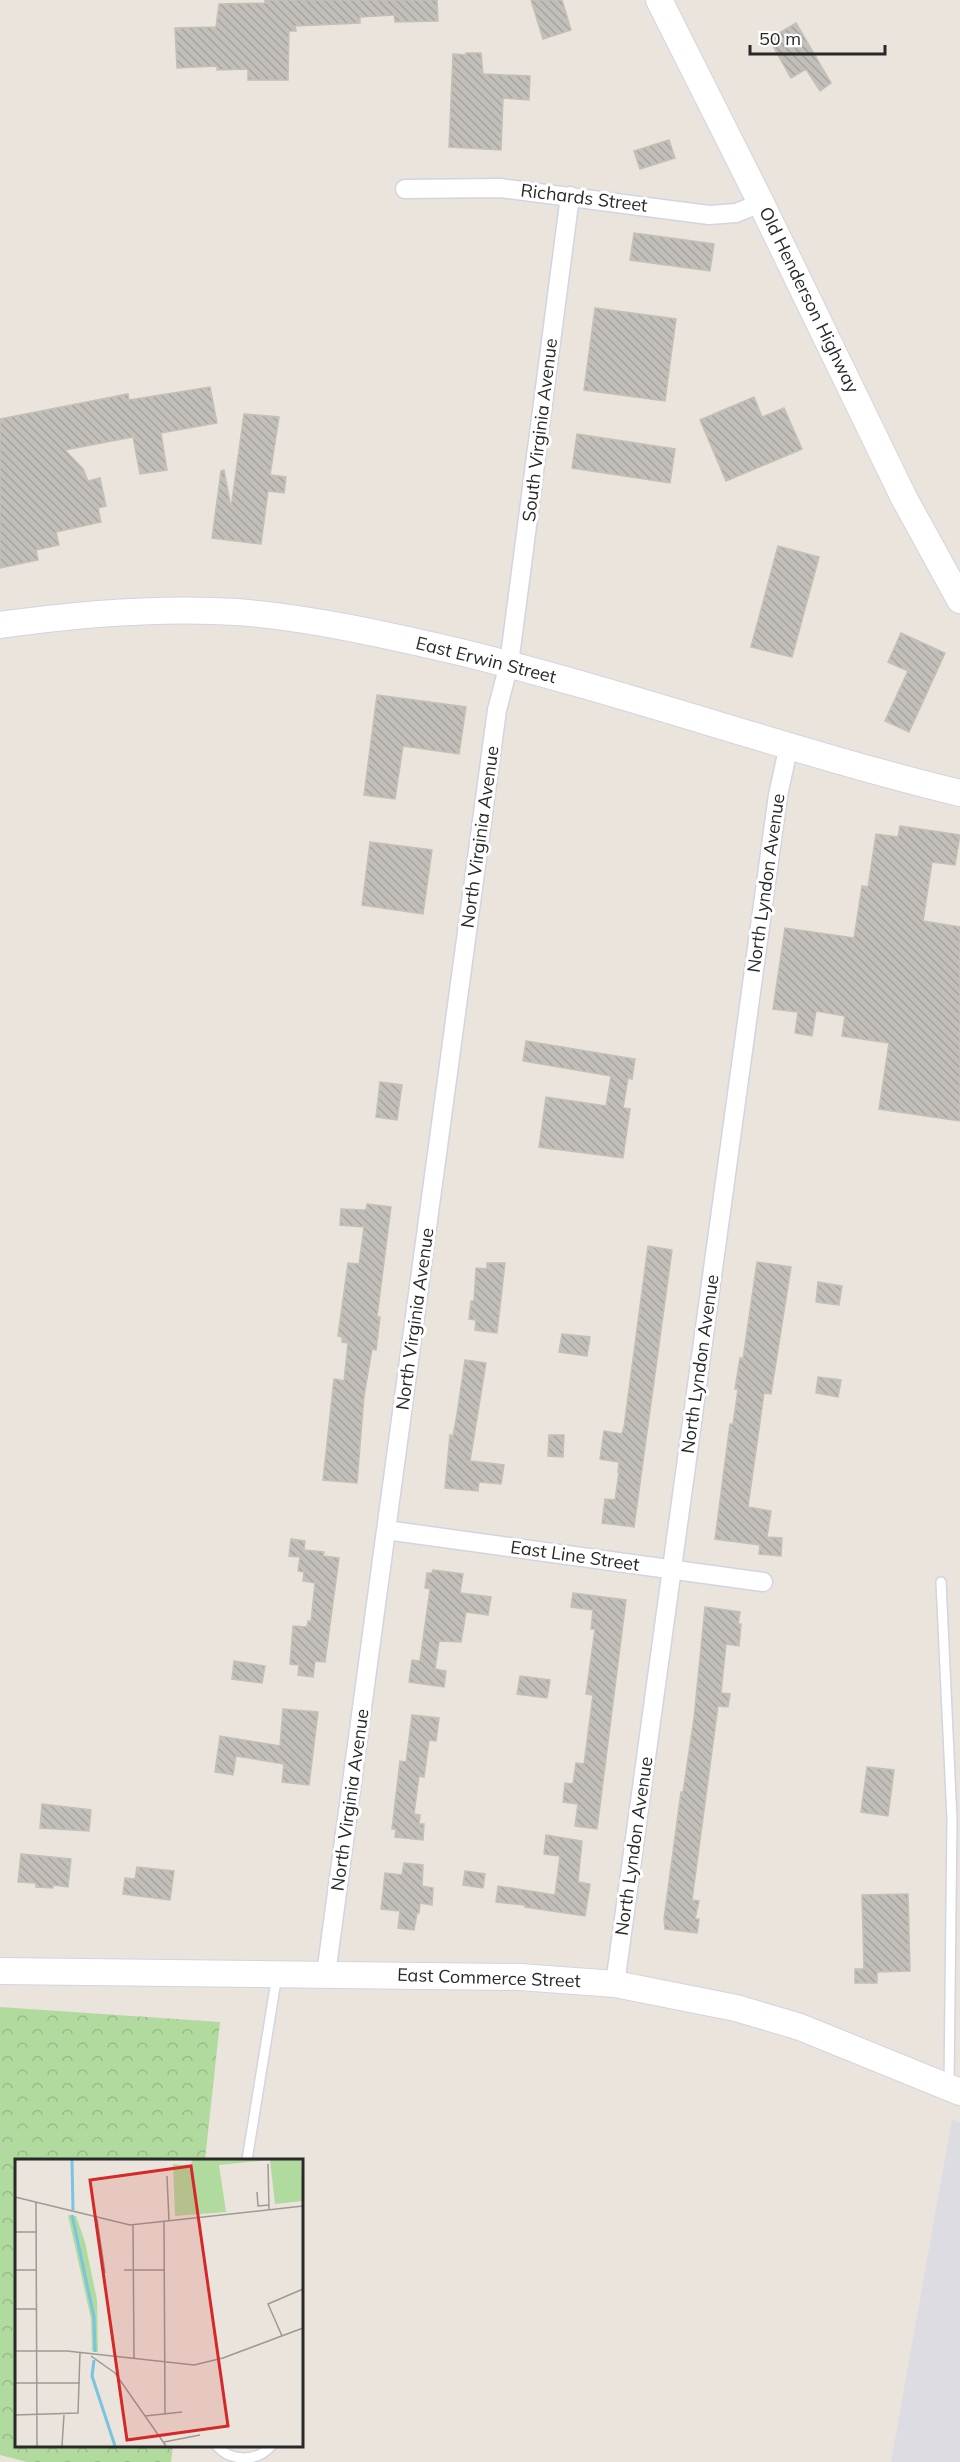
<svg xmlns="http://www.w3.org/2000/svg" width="960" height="2462" font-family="Mulish,sans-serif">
	<defs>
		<pattern id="forest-crowns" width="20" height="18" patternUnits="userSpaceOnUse" patternTransform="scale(1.5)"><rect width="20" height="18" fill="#b1db9e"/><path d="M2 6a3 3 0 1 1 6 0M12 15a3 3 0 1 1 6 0" fill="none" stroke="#98bc88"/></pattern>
		<pattern id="building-back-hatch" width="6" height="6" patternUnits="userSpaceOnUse" patternTransform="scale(1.5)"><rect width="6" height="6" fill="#c2beb9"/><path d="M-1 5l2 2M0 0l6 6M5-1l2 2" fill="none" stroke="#a7a39f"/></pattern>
	</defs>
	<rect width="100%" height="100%" fill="#eae4dc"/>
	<path fill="#dedce3" d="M952,2119L960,2123V2462H891Z"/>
	<path fill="url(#forest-crowns)" d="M0,2007L220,2022L205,2160H16V2446H173L171,2462H27L0,2455Z"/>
	<path fill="url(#building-back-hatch)" stroke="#c5c0b6" stroke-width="1.5" d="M265,0H437L438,21L395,22L394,15L360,17V23L295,26L296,31H289L288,80H248V69L217,70V66L177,68L175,28L216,27L219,4L265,3Z
		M531,0H562L571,30L543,39Z
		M796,23L831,83L820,91L806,69L791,78L769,39Z
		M466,53H481L483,74L530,76L529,100L503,98L501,150L449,147L453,54L466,55Z
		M669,140L675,158L640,169L634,151Z
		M634,233L714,244L710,271L630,260Z
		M595,308L676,319L665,401L584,390Z
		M210,387L217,423L161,433L167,470L140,474L133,437L65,450L83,469L88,481L100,478L106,506L98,508L101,522L56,532L59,545L36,550L38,560L0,568V419L128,394L129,400Z
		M754,397L762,417L784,408L802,449L726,481L700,420Z
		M244,414L279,417L270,475L286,477L284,493L268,491L261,544L212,538L221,471L224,470L231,508Z
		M577,434L675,449L670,483L572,468Z
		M778,546L819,557L792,657L751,647Z
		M901,633L945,653L909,732L885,721L908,671L888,662Z
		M377,695L466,707L459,754L403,746L395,799L364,795Z
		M900,826L960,835L955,865L932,862L923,921L960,927V1121L879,1109L889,1043L842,1036L845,1016L816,1011L812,1036L795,1033L798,1012L773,1009L785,928L854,938L862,886L868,887L876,834L898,837Z
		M370,842L432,850L423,914L362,905Z
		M526,1041L635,1059L632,1079L628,1078L623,1108L630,1109L623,1158L539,1147L546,1097L606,1106L611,1076L523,1061Z
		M380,1082L402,1085L397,1120L376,1117Z
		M367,1204L391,1207L377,1317H380L376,1350L372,1349L364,1396L357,1483L323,1480L334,1379L344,1381L348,1343L342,1342V1337L338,1336L348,1263L359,1264L364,1227L340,1225L341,1209L366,1210Z
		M648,1246L672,1250L634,1527L602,1523L605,1499L615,1500L619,1472H618L619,1462L600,1459L604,1431L622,1434L624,1427Z
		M757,1262L791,1267L771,1394L764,1393L748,1507L771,1511L767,1537L782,1538L781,1556L759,1554L760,1545L715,1539L730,1424H733L738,1389H735L740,1358L743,1359Z
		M487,1263H505L497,1333L475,1330L476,1320L469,1319L471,1301H474L476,1268L487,1269Z
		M818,1282L842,1286L839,1305L816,1302Z
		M562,1334L590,1337L587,1356L559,1352Z
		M465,1360L486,1363L470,1461L504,1465L501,1484L479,1482L478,1491L445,1488L450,1435L453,1436L457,1414Z
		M818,1377L841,1380L838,1397L816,1393Z
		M549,1435H564L563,1457L548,1456Z
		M291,1539L305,1541L304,1550L324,1552L323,1556L339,1558L325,1662L315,1661L313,1677L298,1675L299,1665L290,1664L293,1626L307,1627L308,1621L311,1622L315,1583L303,1581L304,1572L298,1571L300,1557L289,1556Z
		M433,1570L463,1574L460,1593L491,1597L488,1615L466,1612L461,1642L439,1641L435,1669L446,1671L444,1687L409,1682L412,1660L420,1661L430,1589L425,1588L427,1573H432Z
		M573,1593L626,1600L597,1829L575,1826L578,1804L563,1802L565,1783L573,1784L576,1763L584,1764L593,1695L586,1694L595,1629H591L593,1610L571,1607Z
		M705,1607L740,1612L738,1624H741L739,1646L726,1644L721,1693L730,1694L728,1707L718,1706L692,1900L699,1901L695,1919H699L697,1933L665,1929L664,1919L681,1792H683L694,1718Z
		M234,1661L265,1666L262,1683L232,1679Z
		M520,1676L550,1680L547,1698L517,1694Z
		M283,1709L318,1712L309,1785L282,1782L284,1764L236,1756L233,1775L215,1772L220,1736L280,1746Z
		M412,1715L439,1718L436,1741L429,1740L424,1777L419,1776L414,1814L420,1815L419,1824H424L423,1840L395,1837L396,1829H392L400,1761L406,1762Z
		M867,1767L894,1770L888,1816L861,1812Z
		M42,1804L91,1810L89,1831L40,1828Z
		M546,1835L582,1841L578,1882L590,1884L585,1916L525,1907V1905L496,1902L498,1886L555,1895L560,1856L544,1854Z
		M21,1854L71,1859L68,1887L53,1885V1888L36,1887V1883L18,1882Z
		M404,1863L423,1865L422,1886L433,1888L432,1905L420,1903L419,1913H417L414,1930L398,1928L400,1911L381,1909L385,1873L402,1875Z
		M137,1867L174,1871L170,1900L123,1894L125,1878L135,1879Z
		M465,1871L485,1874L483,1888L463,1885Z
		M908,1894L910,1971L877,1972V1983H855V1969H864L862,1895Z"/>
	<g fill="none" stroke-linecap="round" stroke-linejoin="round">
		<g stroke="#d2d4e0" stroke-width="12">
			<path id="lane" d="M941,1582L952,1819L949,2085
				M247,2160L277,1975
				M217,2446C231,2462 257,2462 271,2446"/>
		</g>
		<g stroke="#d2d4e0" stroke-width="21">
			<path id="street" d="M405,189L500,188L709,215L736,213L761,203
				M386,1530L763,1582
				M326,1974L497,710L509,664L570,196
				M615,1984L778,795L789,745"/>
		</g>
		<g stroke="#d2d4e0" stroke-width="28">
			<path id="secondary" d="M659,0L761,203L904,498L960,600
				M0,625C78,614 158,607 237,612C312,618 387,635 460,652C628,693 792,752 960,793
				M0,1971L520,1977L615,1984L736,2008L800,2027L960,2092"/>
		</g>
		<use href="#lane" stroke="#fff" stroke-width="9"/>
		<use href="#street" stroke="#fff" stroke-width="18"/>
		<use href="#secondary" stroke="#fff" stroke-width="26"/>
	</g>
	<g text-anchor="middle" stroke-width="6" stroke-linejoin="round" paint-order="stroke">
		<g font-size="18" fill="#292929" stroke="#fff">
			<text transform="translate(584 198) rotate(7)" y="6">Richards Street</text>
			<text transform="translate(809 300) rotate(64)" y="6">Old Henderson Highway</text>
			<text transform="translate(540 430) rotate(-83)" y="6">South Virginia Avenue</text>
			<text transform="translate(486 660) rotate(14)" y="6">East Erwin Street</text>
			<text transform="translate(480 837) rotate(-82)" y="6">North Virginia Avenue</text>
			<text transform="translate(766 883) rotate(-82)" y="6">North Lyndon Avenue</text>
			<text transform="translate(415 1319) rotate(-82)" y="6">North Virginia Avenue</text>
			<text transform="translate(700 1364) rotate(-82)" y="6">North Lyndon Avenue</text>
			<text transform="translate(575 1556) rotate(8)" y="6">East Line Street</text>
			<text transform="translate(350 1800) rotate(-82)" y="6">North Virginia Avenue</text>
			<text transform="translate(634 1846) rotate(-82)" y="6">North Lyndon Avenue</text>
			<text transform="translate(489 1978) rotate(2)" y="6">East Commerce Street</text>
		</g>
	</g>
	<g transform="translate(15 2159)">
		<rect width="288" height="288" fill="#eae4dc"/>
		<path d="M177,1H286L288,42L260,45L255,1L204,6L211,53L160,57L158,5L176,7ZM53,56L61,57L70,83L82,141L83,193L77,192L76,160Z" fill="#b1db9e"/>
		<path fill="none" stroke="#79c4e2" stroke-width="3" d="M57,1L58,51M57,56L79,158L80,193M79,201L77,217L100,287"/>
		<path fill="none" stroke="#9d9994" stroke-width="1.5" d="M253,5L254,50M152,17L154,62M242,33L243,47L254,46M0,38L115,66L288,47M21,43L22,287M82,60L90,114M149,63L150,255M118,66L119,199M0,73H22M0,111H22M109,111H149M0,150H21M267,177L253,145L288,130M0,192H52L179,206L208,199L288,169M76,197L100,214L151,287M0,224H65M0,256L63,254L65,193M130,257L167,253M149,283L185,276M47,287L49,256"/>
		<path fill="#d62828" fill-opacity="0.15" stroke="#d62828" stroke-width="3" d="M176,7L213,267L112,281L75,21Z"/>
		<rect width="288" height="288" fill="none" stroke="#292929" stroke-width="3"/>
	</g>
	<path d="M750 45v9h135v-9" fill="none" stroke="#292929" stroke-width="3"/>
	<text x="759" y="45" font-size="18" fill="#292929" stroke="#ffffff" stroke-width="4.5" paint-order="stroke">50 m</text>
</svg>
